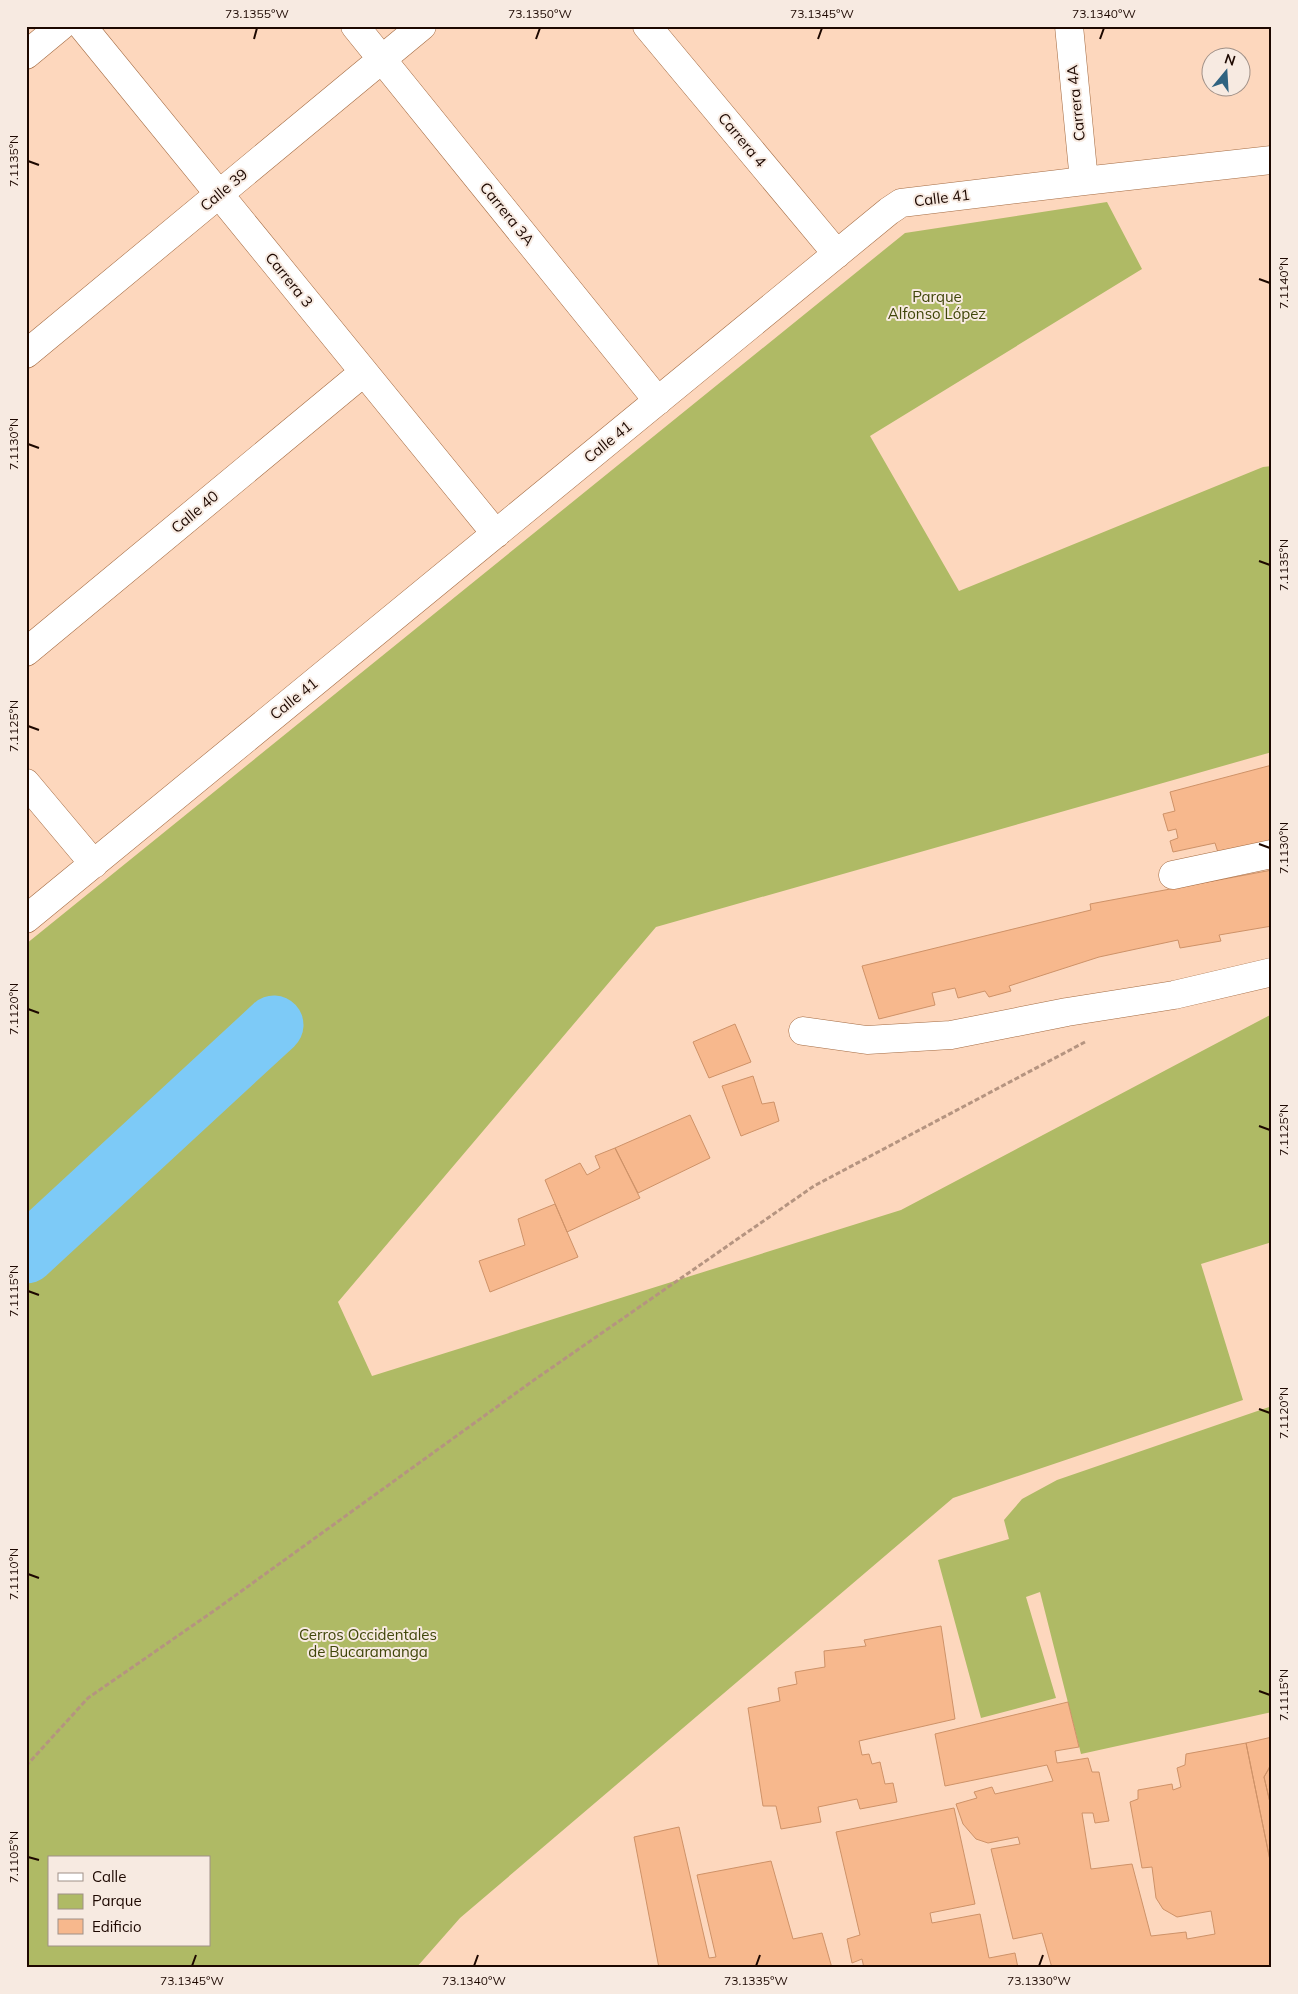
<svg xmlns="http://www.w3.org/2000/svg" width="1298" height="1994" font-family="Mulish,sans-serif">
	<rect width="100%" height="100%" fill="#fdd7bd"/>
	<path fill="#afba65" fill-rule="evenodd" d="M1107,202L1142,269L870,436L959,591L1263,467L1272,466V752L656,927L338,1302L372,1376L901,1210L1272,1014V1242L1201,1264L1243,1400L953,1498L460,1918L416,1968H26V944L905,233ZM49,1858H209V1945H49Z
		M1272,1406V1712L1081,1754L1040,1592L1026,1597L1056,1698L981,1718L938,1560L1009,1539L1004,1520L1022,1499L1057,1480Z"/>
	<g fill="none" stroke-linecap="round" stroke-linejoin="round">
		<path stroke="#7dcaf7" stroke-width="59" d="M26,1254L274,1025"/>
	</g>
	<path fill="#f7b88d" stroke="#ce9268" d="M1272,765V848L1220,859L1215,843L1173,852L1170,841L1178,838L1176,829L1168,831L1163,814L1175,811L1170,792Z
		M1272,870V926L1219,935L1221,941L1180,948L1178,940L1099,957L1009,986L1011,991L989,997L985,991L958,998L955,988L932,993L935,1005L879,1019L862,966L1091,910L1090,904Z
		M735,1024L751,1062L709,1078L693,1042Z
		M753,1076L762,1104L774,1102L779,1121L741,1136L722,1086Z
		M690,1115L710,1158L638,1193L615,1148Z
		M615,1148L640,1198L567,1232L545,1180L580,1163L587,1175L600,1168L595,1156Z
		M555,1204L578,1257L490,1292L479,1261L525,1245L518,1219Z
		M941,1626L955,1719L859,1741L862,1755L869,1754L872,1764L880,1762L885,1784L893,1783L897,1802L860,1809L857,1799L818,1807L821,1822L781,1829L776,1806H763L748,1708L780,1701L778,1688L797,1684L795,1672L825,1667L824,1651L866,1646L864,1640Z
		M1068,1702L1079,1747L1055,1751L1057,1763L1088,1758L1092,1772H1099L1109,1821L1095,1823L1093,1813H1082L1091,1869L1132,1864L1151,1936L1186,1932L1187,1939L1215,1934L1211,1911L1177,1917L1163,1909L1156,1898L1152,1867L1142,1868L1130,1802L1138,1799V1790L1172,1784L1173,1790L1181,1787L1177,1768L1185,1765L1186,1754L1246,1743L1272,1870V1968H1052L1042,1933L1013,1939L991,1849L1020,1844L1018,1837L988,1843L976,1839L963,1824L956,1804L977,1798L974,1792L992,1787L995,1794L1053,1781L1047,1765L945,1786L935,1734Z
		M1272,1737V1764L1264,1777L1272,1811V1870L1246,1743Z
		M1271,1764H1272V1811L1264,1777Z
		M954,1808L975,1904L930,1913L932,1923L980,1914L989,1958L1015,1953L1018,1968H864L862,1959L852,1963L847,1939L860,1935L836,1832Z
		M679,1827L709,1958L716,1957L697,1875L771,1861L793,1939L822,1933L832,1968H659L634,1837Z"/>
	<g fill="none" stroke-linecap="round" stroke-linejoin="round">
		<g stroke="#a46b42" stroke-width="29">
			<path id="minor" d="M82,26L496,534
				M355,26L658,401
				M647,26L837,254
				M1069,26L1084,181
				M26,55L61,26
				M26,354L422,26
				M26,652L364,372
				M26,783L94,864
				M1173,875L1272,854
				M26,919L889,211L901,203L1084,181L1272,160
				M803,1031L867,1040L951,1035L1067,1012L1174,995L1272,972"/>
		</g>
		<path stroke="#b59480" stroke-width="3" stroke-dasharray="5 2.5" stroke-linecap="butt" d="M26,1766L88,1698L218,1608L534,1380L814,1186L1085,1042"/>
		<use href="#minor" stroke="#fff" stroke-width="28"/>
	</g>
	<path fill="none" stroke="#1d0800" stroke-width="2" d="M254,39L257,28M536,39L540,28M818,39L822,28M1100,39L1104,28M28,161L39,165M1259,279L1270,283M28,444L39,448M1259,561L1270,565M28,726L39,730M1259,844L1270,848M28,1009L39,1013M1259,1126L1270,1130M28,1291L39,1295M1259,1409L1270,1413M28,1574L39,1578M1259,1691L1270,1695M28,1857L39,1860M192,1966L196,1955M474,1966L478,1955M756,1966L760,1955M1039,1966L1043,1955"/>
	<g text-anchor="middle" stroke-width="4" stroke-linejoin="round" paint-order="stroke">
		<g font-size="15" fill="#1d0800" stroke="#f7eae1">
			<text transform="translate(1076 103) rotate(-96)" y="5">Carrera 4A</text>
			<text transform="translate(742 140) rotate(50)" y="5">Carrera 4</text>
			<text transform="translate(224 190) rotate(-40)" y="5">Calle 39</text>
			<text transform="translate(942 198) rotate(-7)" y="5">Calle 41</text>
			<text transform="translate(507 214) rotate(51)" y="5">Carrera 3A</text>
			<text transform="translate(289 280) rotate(51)" y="5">Carrera 3</text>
			<text transform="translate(608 442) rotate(-39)" y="5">Calle 41</text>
			<text transform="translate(195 512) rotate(-40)" y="5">Calle 40</text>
			<text transform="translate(294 699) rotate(-39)" y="5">Calle 41</text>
		</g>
		<g font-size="15" fill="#40460a" stroke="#f7eae1">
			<text x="937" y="302">Parque<tspan x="937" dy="17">Alfonso López</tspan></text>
			<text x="368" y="1640">Cerros Occidentales<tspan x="368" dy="17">de Bucaramanga</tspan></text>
		</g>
	</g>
	<rect width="1298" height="1994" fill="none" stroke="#f7eae1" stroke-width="55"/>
	<rect x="48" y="1856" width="162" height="90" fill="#f7eae1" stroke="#a09087"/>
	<rect x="58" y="1873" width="25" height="8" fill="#ffffff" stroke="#a09087"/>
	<text x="92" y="1882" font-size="15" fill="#1d0800">Calle</text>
	<rect x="58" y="1894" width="25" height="15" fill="#afba65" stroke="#a09087"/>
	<text x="92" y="1906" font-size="15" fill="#1d0800">Parque</text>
	<rect x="58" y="1919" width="25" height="15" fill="#f7b88d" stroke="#a09087"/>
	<text x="92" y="1932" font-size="15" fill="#1d0800">Edificio</text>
	<g transform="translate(1226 72) rotate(18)"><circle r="24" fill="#f7eae1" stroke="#a09087"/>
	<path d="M0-4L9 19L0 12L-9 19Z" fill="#306380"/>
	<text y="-8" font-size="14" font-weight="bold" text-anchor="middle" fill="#1d0800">N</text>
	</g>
	<rect x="28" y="28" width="1242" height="1938" fill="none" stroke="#1d0800" stroke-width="2"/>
	<g font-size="12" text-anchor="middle" fill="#1d0800">
		<text x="257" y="18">73.1355°W</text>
		<text x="540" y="18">73.1350°W</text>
		<text x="822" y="18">73.1345°W</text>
		<text x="1104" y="18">73.1340°W</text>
		<text transform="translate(14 161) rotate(-90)" y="4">7.1135°N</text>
		<text transform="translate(1284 283) rotate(-90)" y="4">7.1140°N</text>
		<text transform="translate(14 444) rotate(-90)" y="4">7.1130°N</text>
		<text transform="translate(1284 565) rotate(-90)" y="4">7.1135°N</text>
		<text transform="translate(14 726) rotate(-90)" y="4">7.1125°N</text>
		<text transform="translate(1284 848) rotate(-90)" y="4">7.1130°N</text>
		<text transform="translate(14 1009) rotate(-90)" y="4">7.1120°N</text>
		<text transform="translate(1284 1130) rotate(-90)" y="4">7.1125°N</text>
		<text transform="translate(14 1291) rotate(-90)" y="4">7.1115°N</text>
		<text transform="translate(1284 1413) rotate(-90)" y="4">7.1120°N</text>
		<text transform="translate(14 1574) rotate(-90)" y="4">7.1110°N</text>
		<text transform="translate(1284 1695) rotate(-90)" y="4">7.1115°N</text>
		<text transform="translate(14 1857) rotate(-90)" y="4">7.1105°N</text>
		<text x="192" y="1985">73.1345°W</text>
		<text x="474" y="1985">73.1340°W</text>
		<text x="756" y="1985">73.1335°W</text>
		<text x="1039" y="1985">73.1330°W</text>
	</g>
</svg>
